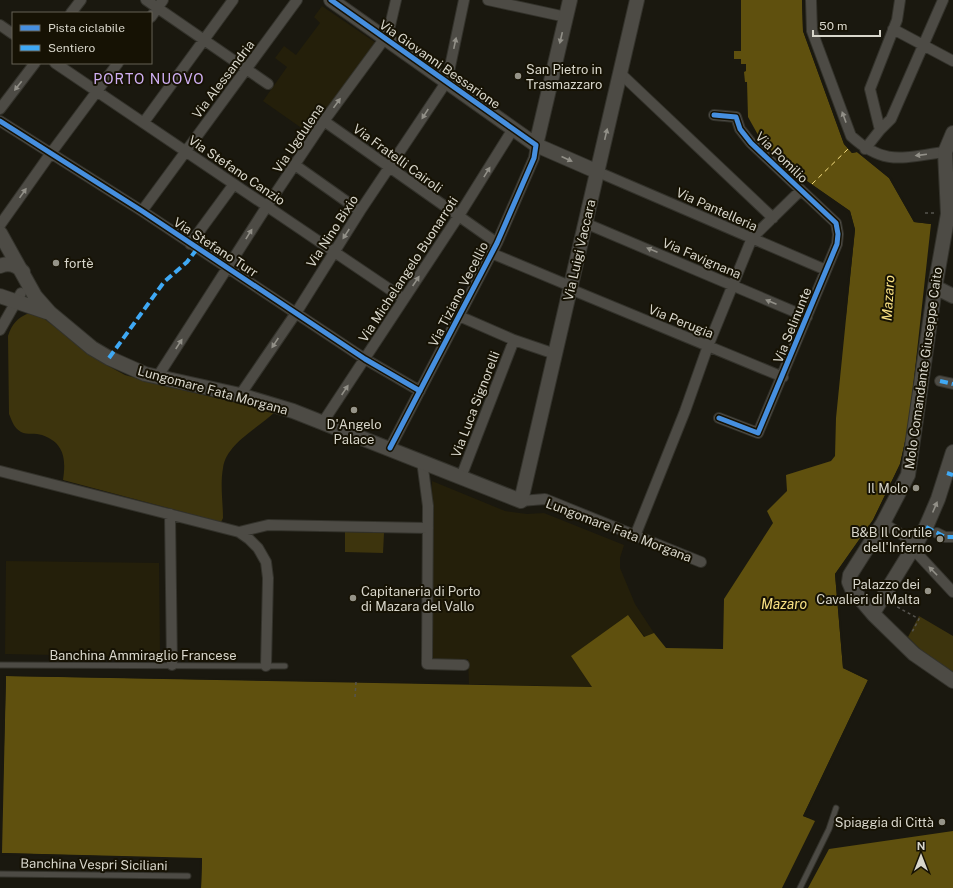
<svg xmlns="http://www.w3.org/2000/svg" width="953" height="888" font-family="'Public Sans',sans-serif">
	<rect width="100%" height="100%" fill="#1a180f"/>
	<path fill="#241f0a" d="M322,6L376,43L310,134L263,101L287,67L275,58L284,46L296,55L320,23L314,17Z
		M432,481L505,511L527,514L544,513L624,545L620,558V568L635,604L654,633L645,637L628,615L572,656L593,687L469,684L468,659H433Z
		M6,561L159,563L160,657L5,654Z"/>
	<path fill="#3d340d" d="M29,313L42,317L101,362L125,375L161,385L275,412C258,428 226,444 223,468C220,485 223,502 223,518L221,522L63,480C66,460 65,443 42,435C36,433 27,435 21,432C14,428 12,421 9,414L8,336C12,324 17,318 29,313Z
		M345,532L384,533L383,553L345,552Z
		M919,616L953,636V675L935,664L908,637Z"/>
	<path fill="#5f500e" d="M741,0H802L803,31L844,144L852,153L857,152L889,178L914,222L931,224L909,424L900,464L873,520L835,574L843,668L868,680L803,816L815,821L782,888H201L202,859L1,853L6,676L592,687L571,656L628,615L644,637L654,633L666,648L723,649L724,599L773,523L767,511L787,491L786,475L831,461L835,456L836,418L855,229L850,211L791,170L762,142L748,117L747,82H745L744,72L746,71V64H741V59H734V51H741Z
		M953,831V888H808L829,849Z"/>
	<path fill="#1a180f" d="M802,0H804L805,30L846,143L853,151H858L891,177L915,220L932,222L931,224L914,222L889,178L857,152L852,153L844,144L803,31Z
		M749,126H751L762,142L791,170L850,211L855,230L846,315L844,316L853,230L848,213L790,171L760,143Z
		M917,355H919L911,424L902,465L875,521L837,575L845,667L870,680L806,815L810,817L809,818L803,816L868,680L843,668L835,574L873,520L900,464L909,424Z
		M4,675L469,682V684L6,676L2,853L202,858L201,888H199L200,860L0,855Z"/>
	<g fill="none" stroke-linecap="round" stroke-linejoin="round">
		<path stroke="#f9e183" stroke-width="1" stroke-dasharray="5 4" stroke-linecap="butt" d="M812,184L848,149"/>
		<g stroke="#33322b" stroke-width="7">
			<path id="lane" d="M0,665L285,666
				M0,874L188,876
				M800,888L829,829L836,808"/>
		</g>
		<g stroke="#33322b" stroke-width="12">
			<path id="street" d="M146,0L268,84
				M488,0L566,17
				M811,0L812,31L851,136C885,167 904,157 945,152
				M71,13L81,0
				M151,17L163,0
				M0,25L13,34
				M893,29L953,61
				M55,63L404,299
				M620,73L773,218
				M0,109L35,63
				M714,115L736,117L740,129L751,143L836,223L838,234L837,244L758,433L719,418
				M0,121L142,211L365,359L420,391
				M324,121L497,243
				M144,122L233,0
				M880,130L891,119L943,0
				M865,149L880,130L870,89L897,20L900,0
				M295,165L360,211
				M598,172L826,270
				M142,211L297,0
				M585,223L807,317
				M0,225L51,153L118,63
				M190,244L234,184
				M491,253L570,286
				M570,289L783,377
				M459,316L514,340L555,354
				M0,330L21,293
				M158,376L267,206L324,121L385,38L389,30L396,0
				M940,381L953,384
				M240,395L296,313L360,211L447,81L464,0
				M323,422L458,217L513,129
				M390,448L497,243L534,158L536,145
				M422,461L428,506L427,664L464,665
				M0,471L239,532L249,539L258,548L266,562L268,578L266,666
				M461,477L514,340
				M521,501L545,499L701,562
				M170,514L172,665
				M883,523L917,544
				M239,532L268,525L428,528
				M937,533L945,537H953
				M635,536L685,411L708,346L752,238L801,190
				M914,550L953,592"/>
		</g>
		<g stroke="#33322b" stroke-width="16">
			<path id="secondary" d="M331,0L536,145L598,172
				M953,133L945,152L948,214L935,287L908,475L883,523L850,575L849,582L852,589L874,615L914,654L953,681
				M536,145L570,0
				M0,233L35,296L50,313L92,348L109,358L145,374L240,395L293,411L521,501L637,0
				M0,266C9,262 17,265 23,272
				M935,287L953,296
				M0,296L47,312
				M873,613L926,527L938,499L953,452"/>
		</g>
		<path stroke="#56544f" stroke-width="1.5" stroke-dasharray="3 3" stroke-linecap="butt" d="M925,213H936
			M892,604L919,619L911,634
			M355,697L356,682"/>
		<use href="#lane" stroke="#4d4b45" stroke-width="5"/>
		<use href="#street" stroke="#4d4b45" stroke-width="10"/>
		<use href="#secondary" stroke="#4d4b45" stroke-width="14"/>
		<path stroke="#3fa9f5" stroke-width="4" stroke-dasharray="8 4" stroke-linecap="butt" d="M109,358L164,282L187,262L197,249
			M940,381L953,384
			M947,473L953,475
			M926,527L945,537H953"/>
		<g stroke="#161204" stroke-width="8">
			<path id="cycleway" d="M331,0L536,145L534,158L497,243L390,448
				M714,115L736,117L740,129L751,143L836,223L838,234L837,244L758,433L719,418
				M0,121L142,211L365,359L420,391"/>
		</g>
		<use href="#cycleway" stroke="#468fdf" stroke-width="5"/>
	</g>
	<defs><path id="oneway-solid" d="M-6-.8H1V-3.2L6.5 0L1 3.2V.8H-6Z"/></defs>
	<g fill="#929088">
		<use href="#oneway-solid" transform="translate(561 38) rotate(103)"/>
		<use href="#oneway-solid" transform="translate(455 43) rotate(-78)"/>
		<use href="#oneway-solid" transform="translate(18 86) rotate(128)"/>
		<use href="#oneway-solid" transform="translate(337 103) rotate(-54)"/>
		<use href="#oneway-solid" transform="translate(425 114) rotate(123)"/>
		<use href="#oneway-solid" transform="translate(844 117) rotate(-110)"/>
		<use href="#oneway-solid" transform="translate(606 134) rotate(-77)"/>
		<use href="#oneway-solid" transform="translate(921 155) rotate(173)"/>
		<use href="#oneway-solid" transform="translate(567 159) rotate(24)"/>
		<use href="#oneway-solid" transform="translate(487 172) rotate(-58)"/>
		<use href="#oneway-solid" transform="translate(23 193) rotate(-55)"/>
		<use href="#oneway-solid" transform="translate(249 234) rotate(-58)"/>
		<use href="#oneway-solid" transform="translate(346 234) rotate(123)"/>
		<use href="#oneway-solid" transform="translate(652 250) rotate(-157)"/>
		<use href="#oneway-solid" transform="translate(416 281) rotate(-56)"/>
		<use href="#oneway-solid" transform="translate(771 302) rotate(-157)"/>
		<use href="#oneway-solid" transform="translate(275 343) rotate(124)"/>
		<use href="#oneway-solid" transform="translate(179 344) rotate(-57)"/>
		<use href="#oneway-solid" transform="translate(345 390) rotate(-56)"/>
		<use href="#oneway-solid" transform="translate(935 507) rotate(-67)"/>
		<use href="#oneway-solid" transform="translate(933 571) rotate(-134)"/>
	</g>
	<g fill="#969489" stroke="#161204" stroke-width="1.5">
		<circle cx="518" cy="76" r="4"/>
		<circle cx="56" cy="263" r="4"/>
		<circle cx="354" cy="410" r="4"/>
		<circle cx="916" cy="488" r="4"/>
		<circle cx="940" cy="539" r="4"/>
		<circle cx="928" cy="591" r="4"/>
		<circle cx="353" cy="598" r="4"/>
		<circle cx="942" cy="822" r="4"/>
	</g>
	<g text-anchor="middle" stroke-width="4" stroke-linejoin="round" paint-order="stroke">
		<g font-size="13" fill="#d8d6cb" stroke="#161204">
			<text transform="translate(440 64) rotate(35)" y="5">Via Giovanni Bessarione</text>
			<text transform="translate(223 79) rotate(-53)" y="5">Via Alessandria</text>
			<text transform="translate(298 138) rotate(-56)" y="5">Via Ugdulena</text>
			<text transform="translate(782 157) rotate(44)" y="5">Via Pomilio</text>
			<text transform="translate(398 158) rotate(36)" y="5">Via Fratelli Cairoli</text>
			<text transform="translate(237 170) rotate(34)" y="5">Via Stefano Canzio</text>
			<text transform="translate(717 209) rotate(24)" y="5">Via Pantelleria</text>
			<text transform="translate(332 231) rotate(-57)" y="5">Via Nino Bixio</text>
			<text transform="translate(216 247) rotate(33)" y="5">Via Stefano Turr</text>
			<text transform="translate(579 250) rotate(-77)" y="5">Via Luigi Vaccara</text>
			<text transform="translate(702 258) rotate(23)" y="5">Via Favignana</text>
			<text transform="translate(408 269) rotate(-57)" y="5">Via Michelangelo Buonarroti</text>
			<text transform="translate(458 294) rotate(-63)" y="5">Via Tiziano Vecellio</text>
			<text transform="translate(681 321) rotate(22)" y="5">Via Perugia</text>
			<text transform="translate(792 325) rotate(-68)" y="5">Via Selinunte</text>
			<text transform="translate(923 368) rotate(-82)" y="5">Molo Comandante Giuseppe Caito</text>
			<text transform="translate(213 390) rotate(15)" y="5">Lungomare Fata Morgana</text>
			<text transform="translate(475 404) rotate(-69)" y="5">Via Luca Signorelli</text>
			<text transform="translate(619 530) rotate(21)" y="5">Lungomare Fata Morgana</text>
			<text x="143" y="660">Banchina Ammiraglio Francese</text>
			<text transform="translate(94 864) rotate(1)" y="5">Banchina Vespri Siciliani</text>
		</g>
		<g font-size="13" fill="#d8d6cb" stroke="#161204" text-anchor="end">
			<text x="526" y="74" text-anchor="start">San Pietro in<tspan x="526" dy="15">Trasmazzaro</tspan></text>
			<text x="64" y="268" text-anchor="start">fortè</text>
			<text x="354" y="429" text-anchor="middle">D'Angelo<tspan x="354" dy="15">Palace</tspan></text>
			<text x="908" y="493">Il Molo</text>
			<text x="932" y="537">B&amp;B Il Cortile<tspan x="932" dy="15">dell'Inferno</tspan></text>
			<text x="920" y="589">Palazzo dei<tspan x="920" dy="15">Cavalieri di Malta</tspan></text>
			<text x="361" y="596" text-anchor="start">Capitaneria di Porto<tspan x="361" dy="15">di Mazara del Vallo</tspan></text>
			<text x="934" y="827">Spiaggia di Città</text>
		</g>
		<g font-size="14" letter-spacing="1" fill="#d0b0f4" stroke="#161204">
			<text x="149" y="84">PORTO NUOVO</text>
		</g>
		<g font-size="14" font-style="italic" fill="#f9e183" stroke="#161204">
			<text transform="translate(888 298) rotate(-86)" y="5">Mazaro</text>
			<text x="784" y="609">Mazaro</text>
		</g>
	</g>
	<rect x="12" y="12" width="140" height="52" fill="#161204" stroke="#646054"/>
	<rect x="20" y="25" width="20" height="6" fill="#468fdf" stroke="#646054"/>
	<text x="48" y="32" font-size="12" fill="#d8d6cb">Pista ciclabile</text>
	<rect x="20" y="45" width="20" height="6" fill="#3fa9f5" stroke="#646054"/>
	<text x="48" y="52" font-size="12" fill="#d8d6cb">Sentiero</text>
	<g transform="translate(921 856)" stroke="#161204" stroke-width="3" paint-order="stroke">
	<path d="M0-3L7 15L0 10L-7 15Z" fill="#d8d6cb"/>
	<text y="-6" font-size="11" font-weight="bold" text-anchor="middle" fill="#d8d6cb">N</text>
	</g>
	<path d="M813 30v6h67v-6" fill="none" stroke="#d8d6cb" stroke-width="2"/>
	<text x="819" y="30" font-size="12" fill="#d8d6cb" stroke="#161204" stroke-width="3" paint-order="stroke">50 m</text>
</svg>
